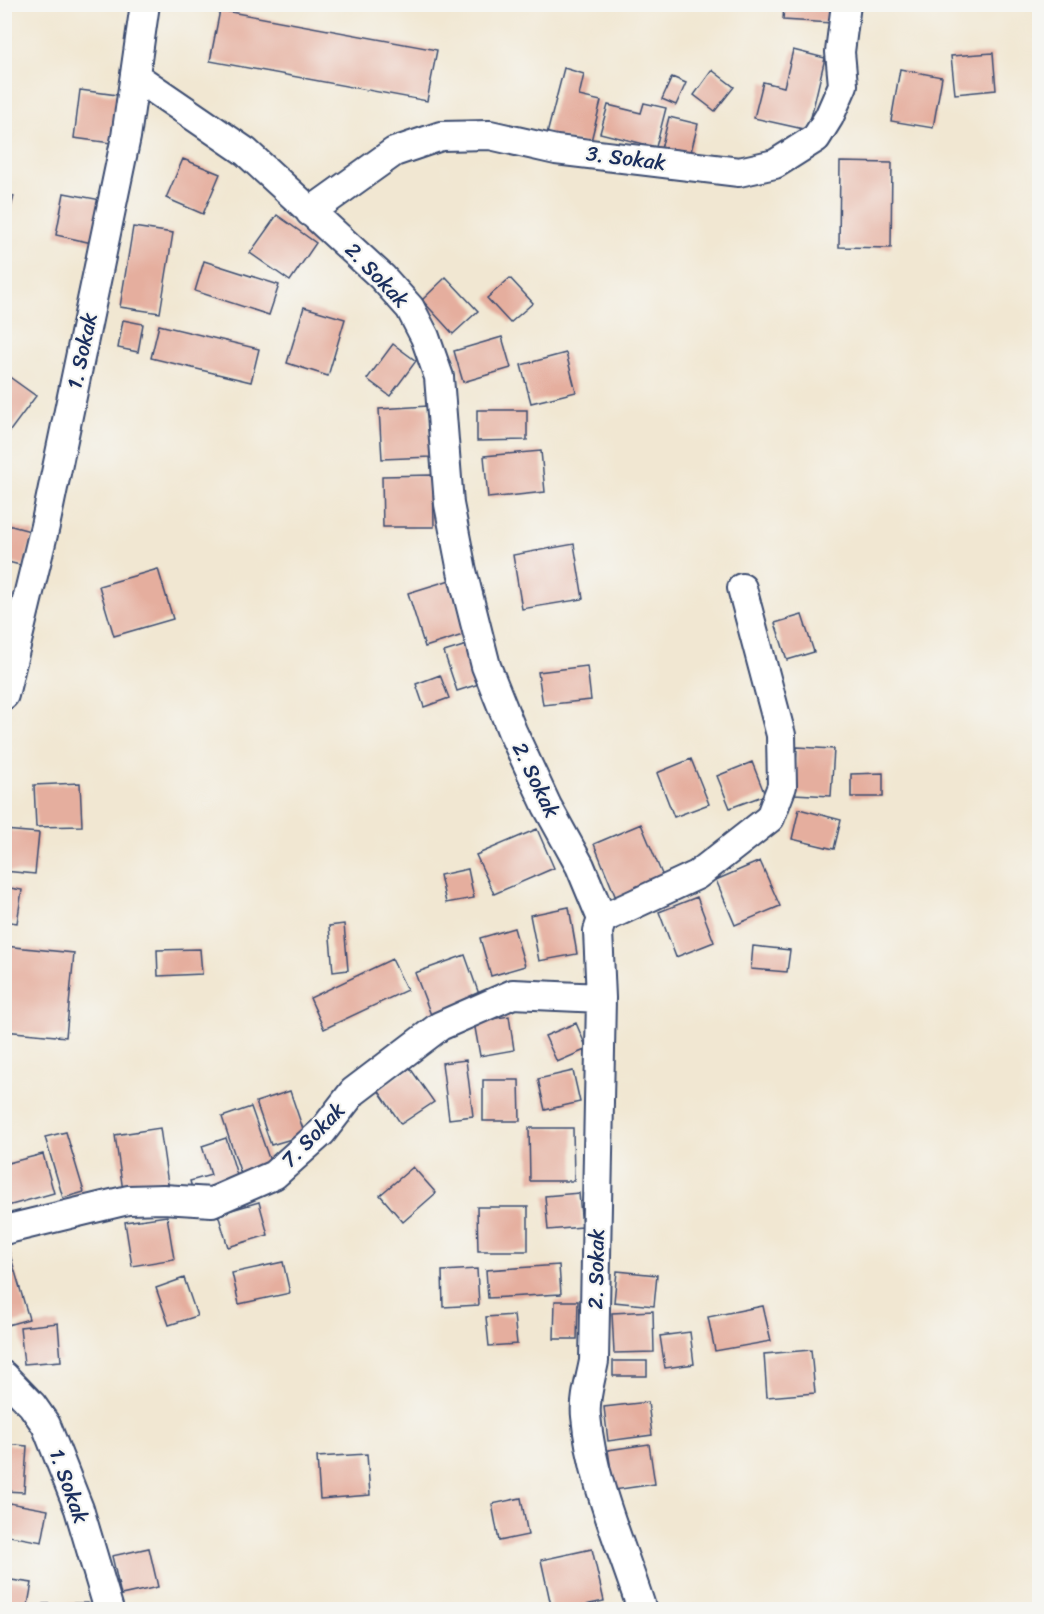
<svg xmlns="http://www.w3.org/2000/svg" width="1044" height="1614" font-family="Sriracha,sans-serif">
	<rect width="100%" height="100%" fill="#f6f6f2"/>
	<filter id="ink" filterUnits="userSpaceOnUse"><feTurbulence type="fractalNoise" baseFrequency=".0167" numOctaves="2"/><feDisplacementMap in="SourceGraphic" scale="12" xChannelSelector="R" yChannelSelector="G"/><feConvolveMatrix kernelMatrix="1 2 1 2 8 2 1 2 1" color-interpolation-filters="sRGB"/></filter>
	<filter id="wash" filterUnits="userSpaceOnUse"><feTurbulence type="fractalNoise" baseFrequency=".008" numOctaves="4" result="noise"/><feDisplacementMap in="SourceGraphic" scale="24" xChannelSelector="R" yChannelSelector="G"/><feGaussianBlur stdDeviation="1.35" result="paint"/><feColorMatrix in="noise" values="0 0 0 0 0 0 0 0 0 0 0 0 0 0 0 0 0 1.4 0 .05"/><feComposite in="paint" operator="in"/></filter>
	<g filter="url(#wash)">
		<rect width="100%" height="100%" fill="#f1e7d2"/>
		<g id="blocks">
			<path fill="#e5ae9e" d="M784,4H832V23L783,20Z
				M220,10L437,50L427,101L210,61Z
				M793,50L825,58L808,130L754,118L763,82L784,87Z
				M993,53L996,90L955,94L951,56Z
				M564,68L584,74L579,96L601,101L590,145L547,134Z
				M900,69L942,77L933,128L891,121Z
				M712,70L734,87L715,111L694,95Z
				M672,77L686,83L676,105L662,99Z
				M80,90L117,95L111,143L74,138Z
				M644,103L666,108L656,147L600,133L608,105L641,113Z
				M669,117L698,124L690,156L661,149Z
				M183,159L220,174L203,214L166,198Z
				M840,162L892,163L891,248L839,247Z
				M4,193L14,196L5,230L4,229Z
				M64,193L101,200L92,243L56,235Z
				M277,215L316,243L290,281L250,253Z
				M133,227L173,233L160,313L120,307Z
				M204,261L279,285L269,315L195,291Z
				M446,277L478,311L453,334L422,300Z
				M510,278L533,303L510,323L487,298Z
				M304,307L345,319L328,376L287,363Z
				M123,320L143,324L138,352L118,348Z
				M159,325L259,349L251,382L151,358Z
				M502,337L511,368L463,382L454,351Z
				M393,344L416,361L390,396L367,379Z
				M566,353L576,392L531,403L521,365Z
				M4,373L36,396L4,439Z
				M428,406L431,457L382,459L379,409Z
				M477,410H527V440L477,441Z
				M541,451L545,492L488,498L484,456Z
				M433,475L434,527H383L382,476Z
				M4,524L34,532L24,566L4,561Z
				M574,544L583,599L522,609L513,555Z
				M158,569L173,619L114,636L99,586Z
				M450,580L466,634L425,647L408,593Z
				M802,615L814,652L787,660L775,623Z
				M470,644L482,683L457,691L444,652Z
				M587,666L591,700L543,705L538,672Z
				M440,675L449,698L424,707L416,684Z
				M797,747L834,749L831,796L794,794Z
				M691,759L709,804L674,817L657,773Z
				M752,762L765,795L730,808L717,776Z
				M883,773V797H851V774Z
				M80,783L82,826L36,827L34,785Z
				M799,809L841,820L834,849L792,839Z
				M641,824L664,879L616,898L594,844Z
				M537,829L554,868L494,894L476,855Z
				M4,830L39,833L35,874L4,871Z
				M760,861L780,906L735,925L716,880Z
				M468,869L474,898L446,903L440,875Z
				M4,887L22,890L17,923L4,921Z
				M697,897L714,942L676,957L659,912Z
				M569,907L577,954L539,961L530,915Z
				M344,924L348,970L333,972L329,926Z
				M514,928L525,966L491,976L480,938Z
				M4,946L74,953L66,1037L4,1031Z
				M753,946L790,950L787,972L751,969Z
				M200,949L202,974L158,976L157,950Z
				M465,955L480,997L431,1015L415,973Z
				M392,959L407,990L324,1029L310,998Z
				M509,1016L514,1050L480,1056L474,1022Z
				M576,1023L587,1049L557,1062L545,1036Z
				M466,1060L473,1116L449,1119L442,1063Z
				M410,1068L434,1102L401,1124L378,1090Z
				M573,1071L580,1102L545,1110L538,1079Z
				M483,1080H519L520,1121H483Z
				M290,1091L305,1135L271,1145L256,1102Z
				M251,1107L272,1167L242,1177L222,1117Z
				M160,1128L168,1184L123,1191L115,1135Z
				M529,1128H573L574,1181H530Z
				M66,1132L84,1192L63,1198L45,1137Z
				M226,1138L239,1182L194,1195L190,1181L211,1175L202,1146Z
				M43,1154L54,1193L4,1207V1164Z
				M413,1167L436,1193L403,1222L380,1195Z
				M579,1193L582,1227L548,1230L545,1196Z
				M259,1202L268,1235L228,1247L218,1214Z
				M477,1207H528V1251H478Z
				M167,1216L174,1259L132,1266L125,1222Z
				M9,1251L29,1319L4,1326V1252Z
				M283,1262L290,1293L239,1304L232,1273Z
				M559,1265L561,1294L488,1298L486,1270Z
				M477,1269L479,1305L443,1307L442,1271Z
				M617,1271L657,1275L654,1306L614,1302Z
				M184,1278L197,1316L169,1325L156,1288Z
				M555,1301H578L577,1339H554Z
				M763,1306L771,1341L715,1351L708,1317Z
				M653,1311L654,1352L614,1353L612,1313Z
				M514,1315L517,1344L489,1346L486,1317Z
				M58,1323L61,1361L24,1364L20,1327Z
				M690,1332L694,1364L665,1368L660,1336Z
				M811,1350L815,1393L767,1397L764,1354Z
				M613,1361H647V1376H613Z
				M648,1402L652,1435L608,1441L604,1407Z
				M4,1444L27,1446L24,1492L4,1491Z
				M649,1444L655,1484L614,1490L608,1450Z
				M367,1454L370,1495L320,1499L317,1457Z
				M521,1498L528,1535L499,1541L492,1504Z
				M4,1502L48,1510L42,1542L4,1535Z
				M149,1548L158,1587L121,1595L112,1556Z
				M592,1549L604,1601L561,1610H552L541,1560Z
				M4,1579L32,1583L27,1610H4Z
				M88,1603V1610H43V1604Z
				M174,1605V1610H134V1608Z"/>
		</g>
	</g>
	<g filter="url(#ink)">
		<use href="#blocks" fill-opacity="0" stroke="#3b4b6f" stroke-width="1.5"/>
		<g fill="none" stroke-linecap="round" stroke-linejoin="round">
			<g stroke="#3b4b6f" stroke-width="32">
				<path id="minor" d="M135,76L246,152L382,277L410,308L425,337L439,377L449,504L462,571L486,666L512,731L547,806L580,866L602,919L598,931L601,998L594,1361C591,1378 584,1399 586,1416C592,1483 622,1546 642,1610
					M310,212L394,152L441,136L490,135L556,150L739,172L775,164L816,138L829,117L843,85L840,52L846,4
					M4,695L45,526L126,137L145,4
					M602,919L697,875L770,818L782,786L781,735L742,588
					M4,1230L128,1200L163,1199L212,1202L274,1175L322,1132L353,1092L440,1026L513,994L601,998
					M4,1376L32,1405L46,1425L79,1509L109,1610"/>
			</g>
			<use href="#minor" stroke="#fff" stroke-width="28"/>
		</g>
	</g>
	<g text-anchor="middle" stroke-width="4.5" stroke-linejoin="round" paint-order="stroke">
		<g font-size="21" fill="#1b2f5e" stroke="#f6f6f2">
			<text transform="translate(626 158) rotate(7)" y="7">3. Sokak</text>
			<text transform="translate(377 275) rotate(46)" y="7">2. Sokak</text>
			<text transform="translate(82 351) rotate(-78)" y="7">1. Sokak</text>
			<text transform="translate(536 780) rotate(64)" y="7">2. Sokak</text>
			<text transform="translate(313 1135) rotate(-46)" y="7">7. Sokak</text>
			<text transform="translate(596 1269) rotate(-89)" y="7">2. Sokak</text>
			<text transform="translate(69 1486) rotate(70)" y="7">1. Sokak</text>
		</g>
	</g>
	<rect width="1044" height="1614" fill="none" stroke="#f6f6f2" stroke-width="24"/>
</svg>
